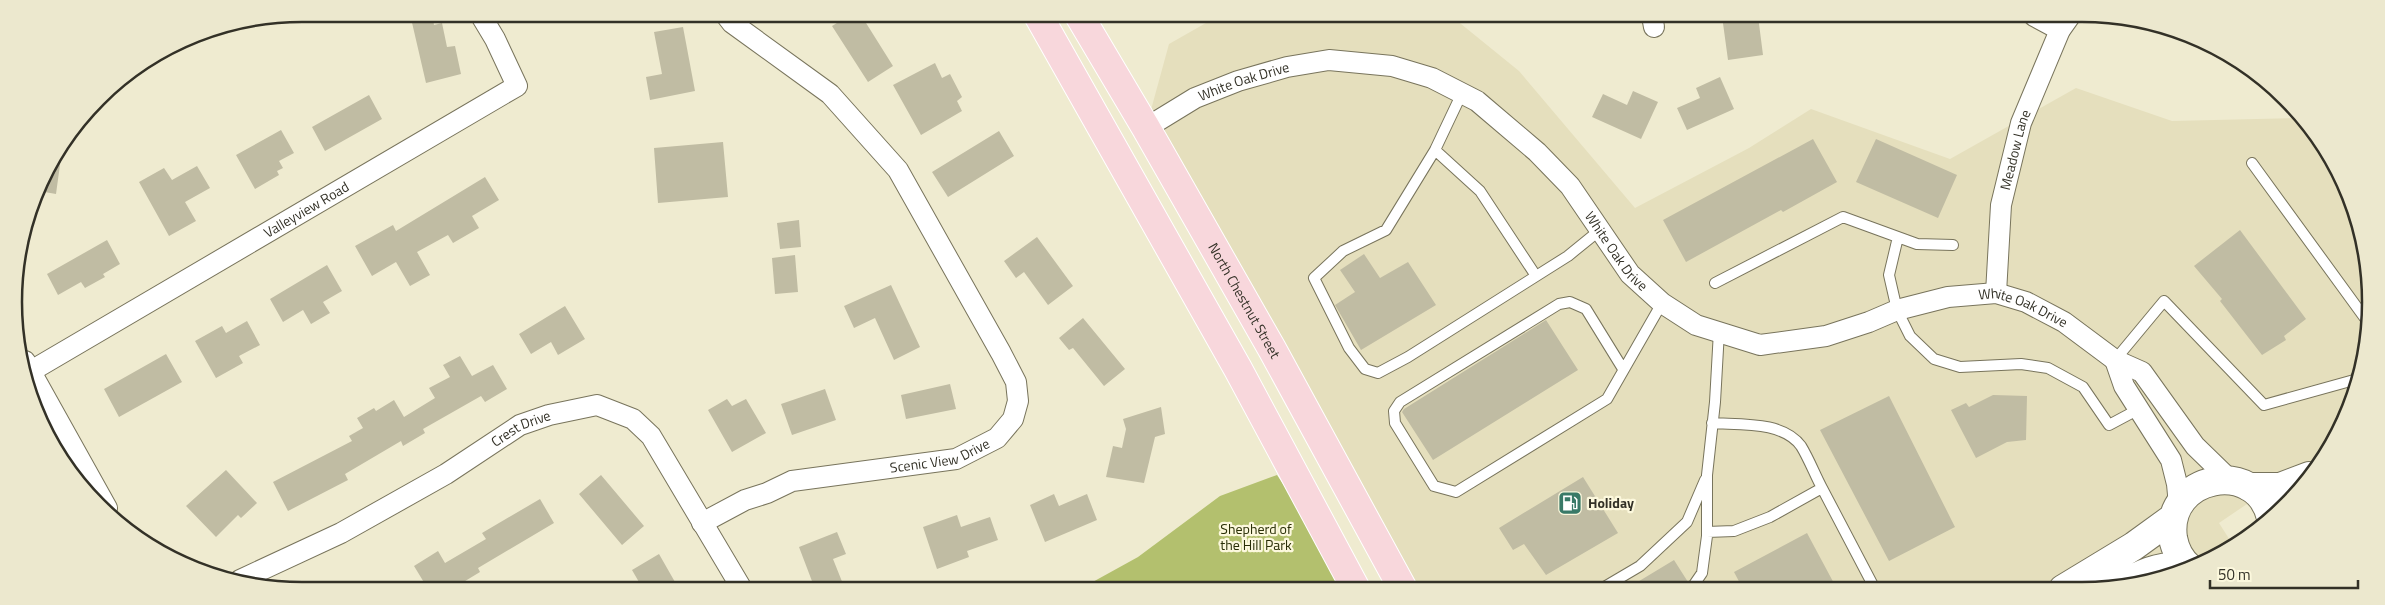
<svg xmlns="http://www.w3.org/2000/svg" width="2385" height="605" font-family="'Titillium Web',sans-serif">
	<rect width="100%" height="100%" fill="#efebd0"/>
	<path fill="#e5dfbd" d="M1220,15H1450L1519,71L1635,208L1749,148L1811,109L1950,159L2076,88L2172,121L2302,118L2312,127L2361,228L2369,340L2341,430L2328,449L2219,523L2233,545L2210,562L2120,589H1404L1146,128L1169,44Z"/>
	<path fill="#b3c06e" d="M1277,475L1328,551L1347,589H1080L1138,557L1220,496Z"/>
	<path fill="#c0bca3" d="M410,14H432L434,25L442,23L447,47L455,46L461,74L426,83Z
		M850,15H861L893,66L868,82L832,26Z
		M1722,16H1758L1763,55L1728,60Z
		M683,27L695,91L650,100L646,77L662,74L654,32Z
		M935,63L942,78L950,74L962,97L957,101L962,111L921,135L893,85Z
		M1720,77L1734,109L1687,130L1677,108L1700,98L1696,88Z
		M1633,91L1658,102L1641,139L1592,117L1603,94L1627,105Z
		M369,95L382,119L325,151L312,127Z
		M281,130L294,153L279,161L283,168L277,171L279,175L255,189L236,155Z
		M999,131L1014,156L948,197L932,172Z
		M1813,139L1837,182L1783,212L1781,210L1686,262L1663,220Z
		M1876,139L1957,175L1938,218L1856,182Z
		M723,142L728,197L658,203L654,148Z
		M62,150L56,194L39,191L43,175Z
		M197,166L210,188L185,202L196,221L169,236L139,182L164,168L172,180Z
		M485,177L499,200L472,216L479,228L453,243L448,235L417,252L430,275L410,286L396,262L372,276L355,246L393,225L396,231Z
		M799,220L801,247L780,249L777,223Z
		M2240,230L2306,319L2284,336L2286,340L2262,355L2220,301L2222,299L2194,266Z
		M1037,237L1073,286L1048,305L1024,272L1016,278L1004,261Z
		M107,240L120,264L103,274L105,277L85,288L81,282L58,295L47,274Z
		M1364,254L1380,278L1408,262L1436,305L1361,350L1335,305L1355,292L1340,270Z
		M795,255L798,292L775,294L772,258Z
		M327,265L342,291L323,302L330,313L311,324L303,310L283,322L270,299Z
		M891,285L920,347L894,360L875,318L854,328L844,306Z
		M565,306L585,339L558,355L551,342L531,354L519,334Z
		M1083,318L1125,369L1104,386L1073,348L1069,350L1059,338Z
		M1546,320L1578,370L1433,460L1402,412L1404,409Z
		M247,321L260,345L239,356L243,363L216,378L195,341L222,326L226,333Z
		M166,354L182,382L119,417L104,389Z
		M460,356L472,376L493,365L507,389L485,402L481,396L423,429L425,433L403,446L401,441L345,474L348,480L288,511L273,482L352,441L349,436L363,428L357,418L374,408L376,411L394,400L404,417L435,398L429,388L450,377L443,365Z
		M950,384L956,409L906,419L901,395Z
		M825,389L836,420L792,435L781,404Z
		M1993,395L2027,396L2026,440L2007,442L1976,458L1951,410L1966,403L1969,407Z
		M1889,396L1955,527L1889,561L1820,430Z
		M727,399L732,406L746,399L766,433L732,452L708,410Z
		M1161,407L1165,434L1155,437L1144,483L1106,477L1113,446L1122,448L1126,429L1123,419Z
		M226,470L257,503L241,518L238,515L216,537L186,506Z
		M601,475L644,526L622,545L579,494Z
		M1583,477L1618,533L1546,575L1524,544L1513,550L1499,528Z
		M1054,494L1059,506L1087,494L1097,520L1045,542L1030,505Z
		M540,499L554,523L478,568L480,572L452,589H428L414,566L438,551L445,563L486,539L482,533Z
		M957,515L961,527L990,517L998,540L967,551L969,557L937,569L923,527Z
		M837,532L846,554L833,559L845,589H815L799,547Z
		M1807,533L1837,589H1743L1734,572Z
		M659,554L679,589H643L632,570Z
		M1674,560L1688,582L1684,589H1626Z"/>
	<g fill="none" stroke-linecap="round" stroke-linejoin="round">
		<g stroke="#78745c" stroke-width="12">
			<path id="lane" d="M1462,93L1435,150L1386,230L1343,251L1314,278L1349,348L1365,369L1378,373L1408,357L1568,256L1600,230
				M1435,150L1480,191L1536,276
				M2252,163L2367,321
				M1898,237L1889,275L1897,310L1910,336L1934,359L1960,367L2021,364L2048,368L2083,387L2109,425L2139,409
				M1715,283L1843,217L1917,244L1953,245
				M2115,360L2164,301L2264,405L2354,380L2358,375
				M1623,369L1586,309L1570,302L1559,304L1400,402L1394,411L1395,423L1434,486L1456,492L1607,399L1662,303
				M1822,488L1875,589
				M1707,532L1734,531L1770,517L1822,488C1815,475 1809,459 1801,446C1783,421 1740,425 1712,423
				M1601,589L1640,566L1687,522L1705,480
				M1691,589L1702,573L1707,536V475L1715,402L1719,331"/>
		</g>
		<g stroke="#78745c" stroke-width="22">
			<g id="street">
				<path d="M1652,16L1654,27"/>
				<path d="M2034,16L2060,30"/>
				<path id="s1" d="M1146,128L1195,98L1238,81L1287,67L1329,60L1392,66L1432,78L1477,101L1537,152L1570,186L1630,274L1662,303L1696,325L1760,345L1826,336L1869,322L1897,310L1948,297L1996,293L2026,302L2064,322L2115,360L2142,372L2195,446L2230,480"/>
				<path id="s2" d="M1996,293L2001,205L2021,123L2060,30L2070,16"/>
				<path d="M2115,360L2124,386L2171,460L2177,484L2179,505"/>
				<path d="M25,361L107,508"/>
				<path id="s3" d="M26,374L517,86L495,39L480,14"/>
				<path id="s4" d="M702,523L745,500L767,493L792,481L956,459L997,438L1013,419L1018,401L1016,382L1001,353L898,170L830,94L732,23L725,14"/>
				<path id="s5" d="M240,580L341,533L446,474L520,425L549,415L597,405L633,419L651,436L742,589"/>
			</g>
		</g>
		<g stroke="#78745c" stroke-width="30">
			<path id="secondary" d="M2249,487H2280L2309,476
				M2190,568C2181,561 2175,549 2173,538C2164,475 2257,457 2271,518
				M2063,589L2134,546L2174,517
				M2115,589C2139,574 2158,565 2187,566"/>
		</g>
		<g stroke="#fff" stroke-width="30">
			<g id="primary">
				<path d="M1038,15L1238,369L1356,589"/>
				<path id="s6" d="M1079,15L1146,128L1272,349L1403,589"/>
			</g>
		</g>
		<use href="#lane" stroke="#fff" stroke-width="10"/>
		<use href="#street" stroke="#fff" stroke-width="20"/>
		<use href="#secondary" stroke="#fff" stroke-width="28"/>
		<use href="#primary" stroke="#f8d7dc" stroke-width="28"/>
	</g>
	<defs>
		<g id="fuel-square" transform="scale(1.25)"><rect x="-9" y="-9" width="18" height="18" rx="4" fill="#397967" stroke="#fcf8dd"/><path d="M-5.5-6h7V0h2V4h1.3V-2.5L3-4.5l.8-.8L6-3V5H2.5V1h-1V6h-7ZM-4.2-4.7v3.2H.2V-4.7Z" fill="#fff"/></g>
	</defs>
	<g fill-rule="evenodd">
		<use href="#fuel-square" x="1570" y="503"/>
	</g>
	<g text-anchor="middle" stroke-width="4.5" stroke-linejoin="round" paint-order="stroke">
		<g font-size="14" fill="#333127" stroke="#fcf8dd">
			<text dy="5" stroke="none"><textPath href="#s1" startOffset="109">White Oak Drive</textPath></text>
			<text dy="5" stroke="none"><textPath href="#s2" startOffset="145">Meadow Lane</textPath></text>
			<text dy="5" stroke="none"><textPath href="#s3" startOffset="325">Valleyview Road</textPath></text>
			<text dy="5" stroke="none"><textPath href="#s1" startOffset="559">White Oak Drive</textPath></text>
			<text dy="5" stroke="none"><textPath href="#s6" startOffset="330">North Chestnut Street</textPath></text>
			<text dy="5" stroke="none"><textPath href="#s1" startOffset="1009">White Oak Drive</textPath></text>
			<text dy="5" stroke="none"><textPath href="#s5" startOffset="320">Crest Drive</textPath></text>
			<text dy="5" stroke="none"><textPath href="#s4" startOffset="250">Scenic View Drive</textPath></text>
		</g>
		<g font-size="14" font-weight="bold" fill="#333127" stroke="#fcf8dd" text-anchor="start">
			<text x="1588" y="508">Holiday</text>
		</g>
		<g font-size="14" fill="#292e06" stroke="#fcf8dd">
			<text x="1256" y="534">Shepherd of<tspan x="1256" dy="16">the Hill Park</tspan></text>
		</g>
	</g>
	<path d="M0 0H2385V605H0ZM302 22H2082A280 280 0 0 1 2362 302V302A280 280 0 0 1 2082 582H302A280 280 0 0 1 22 302V302A280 280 0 0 1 302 22Z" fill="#ece8ce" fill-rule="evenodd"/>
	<path fill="none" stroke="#333127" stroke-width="2.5" d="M302 22H2082A280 280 0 0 1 2362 302V302A280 280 0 0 1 2082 582H302A280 280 0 0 1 22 302V302A280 280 0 0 1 302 22Z"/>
	<path d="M2210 580v8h148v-8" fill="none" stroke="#333127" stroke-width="2.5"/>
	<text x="2218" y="580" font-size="15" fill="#333127" stroke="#fcf8dd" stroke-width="4" paint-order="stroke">50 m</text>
</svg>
